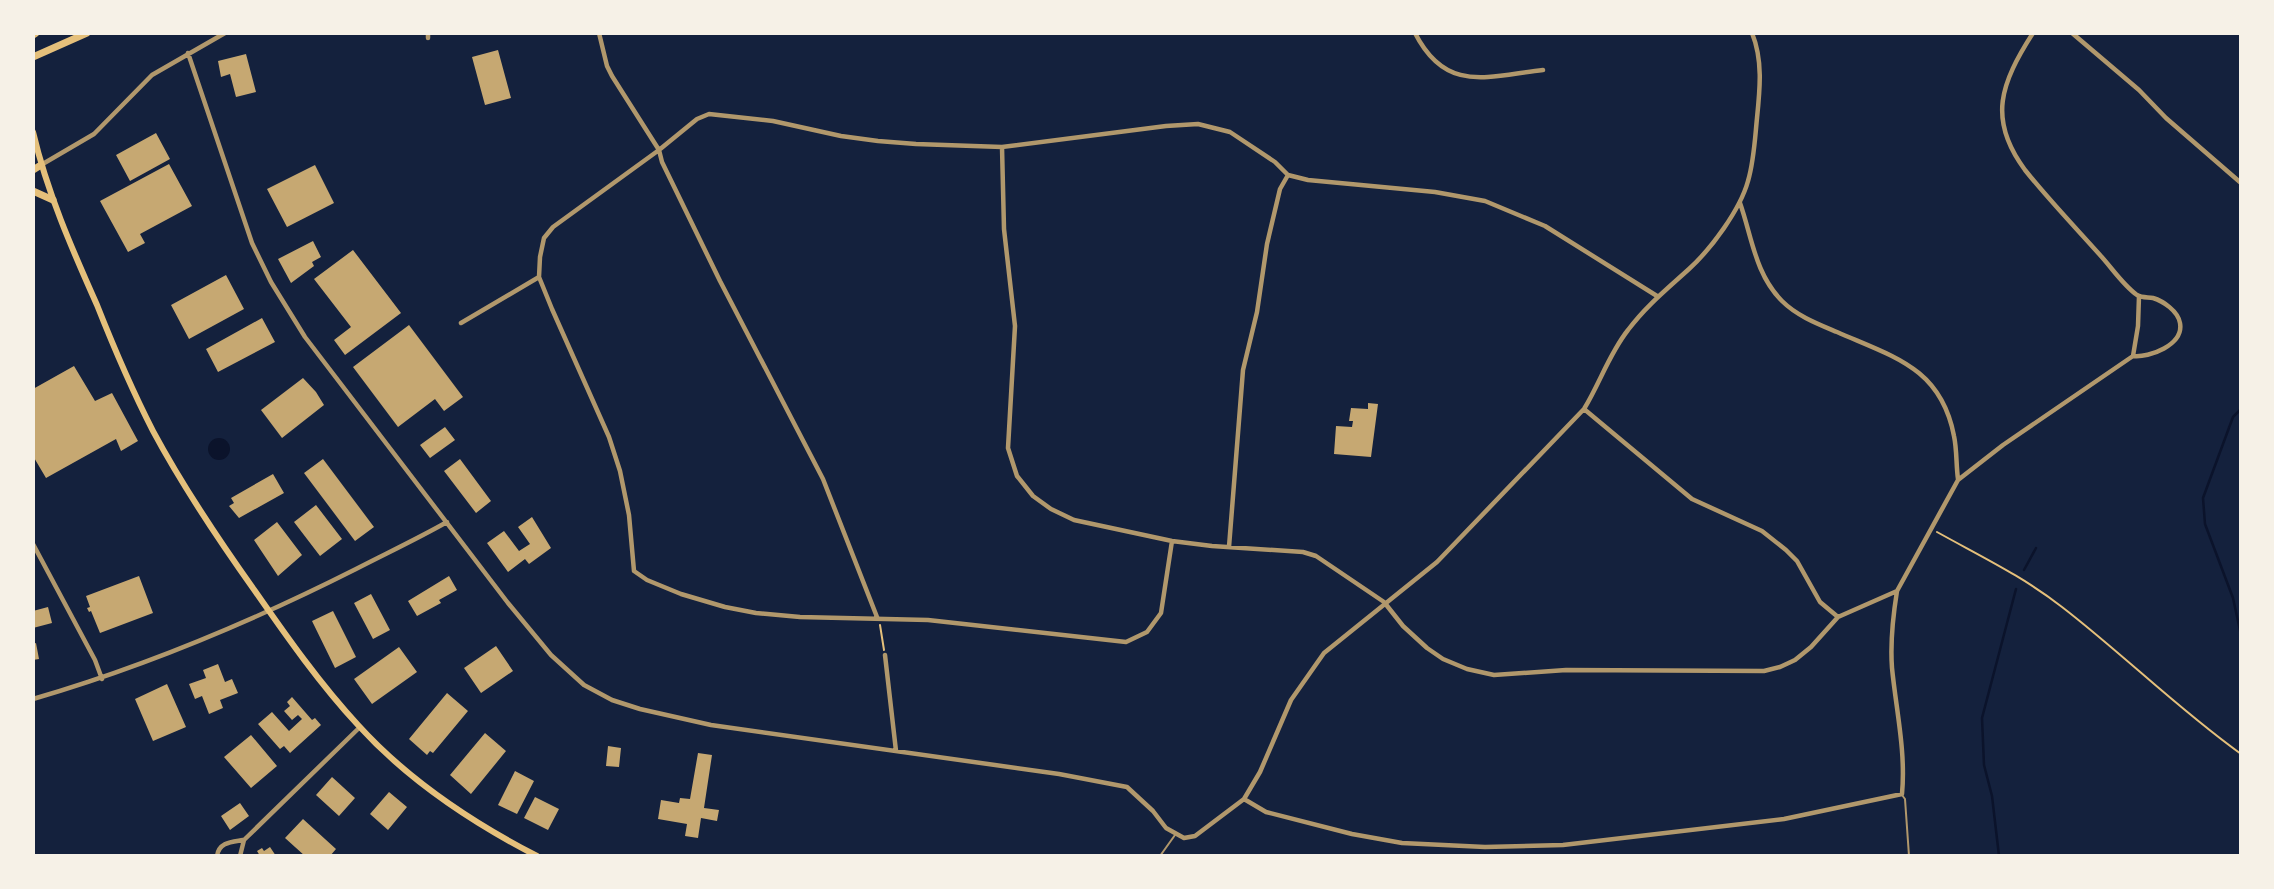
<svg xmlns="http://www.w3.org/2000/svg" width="2274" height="889" font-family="Lora,serif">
	<rect width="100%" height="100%" fill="#14213d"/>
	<path fill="#0b132b" d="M208 449a11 11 0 1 1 22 0a11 11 0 1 1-22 0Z"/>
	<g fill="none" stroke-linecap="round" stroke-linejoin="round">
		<path stroke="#0b132b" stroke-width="2.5" d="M2241,409L2233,417L2203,498L2205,524L2233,598L2241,635
			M2024,570L2036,548
			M1999,856L1992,796L1984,765L1982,718L2016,589"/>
	</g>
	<path fill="#c6a872" d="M498,50L511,98L485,105L472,57Z
		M246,54L256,92L236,97L230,74L221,77L218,61Z
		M156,133L170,159L130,181L116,155Z
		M169,164L192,206L140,234L145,243L128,252L100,201Z
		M315,165L334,203L287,227L267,189Z
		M313,241L321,257L312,262L314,266L291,283L278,259Z
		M353,250L401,313L345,355L334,340L351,327L314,279Z
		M226,275L244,309L189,339L171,305Z
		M262,318L275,342L218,372L206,349Z
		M409,325L463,397L444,411L435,399L398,427L353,367Z
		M74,366L95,401L112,393L138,441L121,451L116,439L46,478L33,456V389Z
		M303,378L316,392L324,405L282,438L261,410Z
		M1368,403L1378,404L1371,457L1334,454L1336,426L1352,427L1353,421H1349L1351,408L1368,409Z
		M445,427L455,440L430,458L420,445Z
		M323,459L374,527L355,541L304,473Z
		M460,459L491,501L476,513L444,471Z
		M273,474L284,493L239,518L229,506L234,503L231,498Z
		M316,505L342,539L320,556L294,522Z
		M532,517L551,548L529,564L525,559L508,572L487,543L504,531L519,551L530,544L518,527Z
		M277,522L302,555L278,576L254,540Z
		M139,576L153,613L100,633L91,611L89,612L87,608L90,607L86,596Z
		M449,576L457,590L439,600L441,603L417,616L408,601Z
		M371,594L390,630L373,639L354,603Z
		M48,607L52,623L33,628V611Z
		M333,611L356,657L335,668L312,621Z
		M36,643L39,659L33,660V644Z
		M496,646L513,671L481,693L464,668Z
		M399,647L417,672L372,704L354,679Z
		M218,664L225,682L232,679L238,693L220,700L223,708L209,714L202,696L195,699L189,684L206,678L203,670Z
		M167,684L186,727L153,741L135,699Z
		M447,693L468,711L433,753L430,751L427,755L409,739Z
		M292,697L312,720L315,718L321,725L290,753L284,746L280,749L258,724L272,712L289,731L302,719L298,715L292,720L284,711L290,706L287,702Z
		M485,733L506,751L471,794L450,775Z
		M251,735L277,766L251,788L224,757Z
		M608,746L621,748L619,767L606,766Z
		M698,753L712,755L704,808L719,810L717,821L701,818L698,838L685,836L687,824L658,819L661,800L679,803L680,798L690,799Z
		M515,771L534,781L517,814L498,805Z
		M332,777L355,798L339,816L316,795Z
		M389,792L407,807L388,830L370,814Z
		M535,797L559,809L548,830L524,818Z
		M240,803L249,816L230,830L221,816Z
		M303,819L336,849L330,856H305L285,838Z
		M270,847L276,856H260L257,851L262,848L264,851Z"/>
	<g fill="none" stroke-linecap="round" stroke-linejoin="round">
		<path stroke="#e5c07b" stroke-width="2" d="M1937,532C1980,556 2024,577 2062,607C2123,654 2178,709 2241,754
			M880,625L884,650"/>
		<path stroke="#b1986c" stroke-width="2" d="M1902,795L1905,799L1909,856
			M1160,856L1175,835"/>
		<path stroke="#b1986c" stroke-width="4.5" d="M428,33V38
			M599,33L607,66L612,76L659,150L662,162L720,281L823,479L877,617
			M1415,33C1446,94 1488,76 1543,70
			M2033,33C2001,83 1987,119 2025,170C2049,200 2075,227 2100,255C2112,268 2123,285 2137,295C2142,298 2148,297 2153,298C2163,301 2178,311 2180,323C2184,345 2149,358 2133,356
			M2072,33L2139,90L2166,118L2241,183
			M188,53L252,243L271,282L305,337L508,603L551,655L584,685L612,700L640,709L711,725L1059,774L1127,787L1153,811L1166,828L1184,838L1195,836L1244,799L1260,772L1291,700L1324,653L1437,562L1584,409C1600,383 1609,354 1628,330C1646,306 1667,289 1689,269C1711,249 1740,210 1748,181C1754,161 1755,138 1757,118C1760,89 1763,60 1752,33
			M1002,147L1004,229L1015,326L1008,448L1017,476L1033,496L1051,509L1074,520L1172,541L1212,546L1303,552L1316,556L1384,602L1403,626L1427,648L1443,659L1467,669L1494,675L1566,670L1764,671L1780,667L1795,660L1811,647L1838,617L1897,591
			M41,165L94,134L152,75L225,33
			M1740,203C1752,237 1755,274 1782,301C1797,316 1818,324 1837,332C1894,357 1941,368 1954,436C1957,450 1956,465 1958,479
			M461,323L539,277
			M1584,409L1692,499L1762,531L1786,550L1797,561L1820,602L1838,617
			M1172,541L1161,613L1147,632L1126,642L928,620L800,617L756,613L725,607L681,594L647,580L634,571L629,515L620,471L609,437L552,309L539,277L540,257L544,238L553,227L659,150L697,119L709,114L773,121L841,136L878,141L916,144L1002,147L1166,126L1198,124L1230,132L1275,162L1288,175L1308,180L1435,192L1485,201L1545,226L1657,296
			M33,544L95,660L102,679
			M1229,547L1243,370L1257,312L1267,244L1280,189L1288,175
			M885,655L896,751
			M33,699C147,666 251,622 356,569C387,553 417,539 447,522
			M1244,799L1266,812L1352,834L1402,843L1485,847L1563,845L1784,819L1902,794C1906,752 1896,709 1892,668C1890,642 1893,616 1897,591L1958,480L2003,445L2133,356L2138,326L2139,296
			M217,856C219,842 232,842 243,840
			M240,856L244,840L360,727"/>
		<path stroke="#e5c07b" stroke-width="6" d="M33,132C47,192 72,249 97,305C114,348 132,390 153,431C183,487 218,539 255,591C287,637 320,684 358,725C407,779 473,823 537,856"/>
		<path stroke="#e5c07b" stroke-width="7" d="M33,35L36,33
			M33,57L87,33
			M33,170L41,165
			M33,191L53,200"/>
	</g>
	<rect width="2274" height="889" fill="none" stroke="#f6f1e7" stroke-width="70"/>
</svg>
